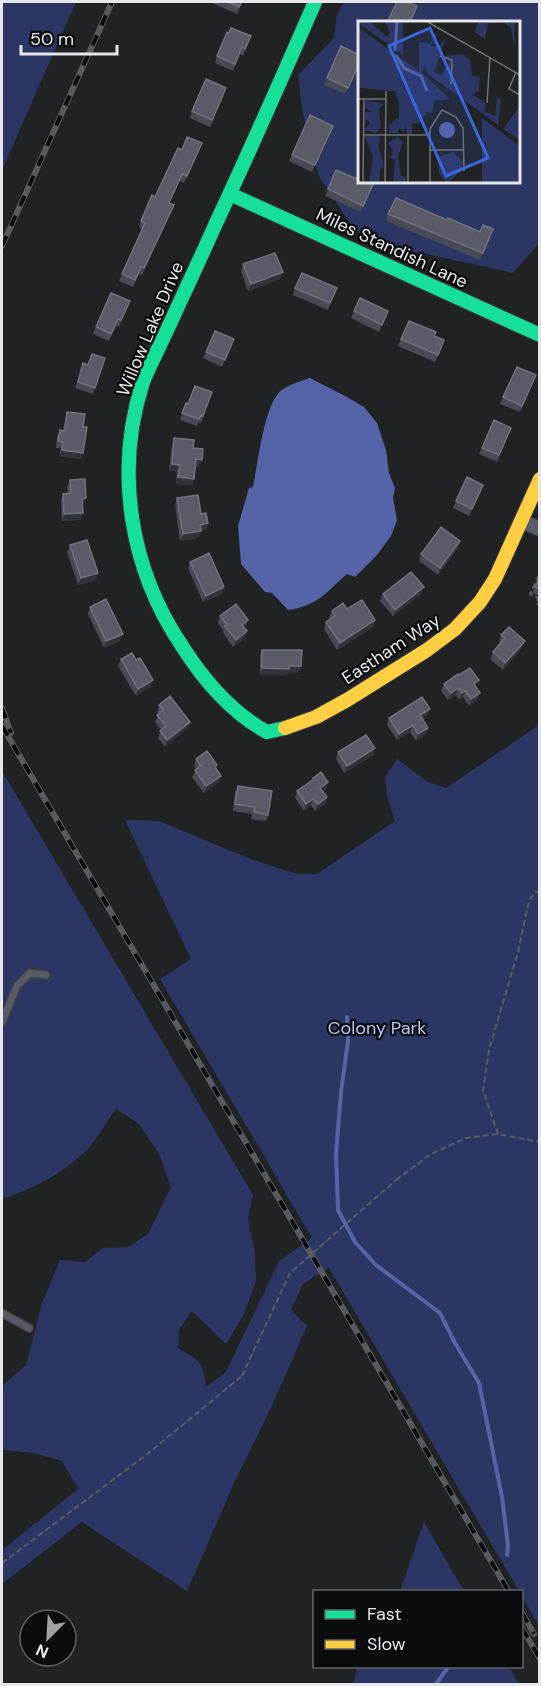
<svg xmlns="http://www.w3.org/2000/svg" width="541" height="1686" font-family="'DM Sans',sans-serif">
	<rect width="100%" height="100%" fill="#212223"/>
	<path fill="#2c3664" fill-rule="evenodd" d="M2,2H76L2,170Z
		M344,2H539V243L513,273L422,253L400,252L355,231L319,176L303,115L298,75L334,38L337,15ZM360,22H518V182H360Z
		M539,725V1626L522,1596V1592L519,1591L329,1268L303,1284L291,1310L307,1326L270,1410L235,1481L187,1591L82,1522L2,1584V1550L78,1489L62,1461L34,1453L2,1450V1386L26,1365L42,1303L60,1260L85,1262L103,1248L128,1247L148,1234L171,1187L159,1154L139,1124L116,1109C106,1123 97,1139 86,1151C62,1174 33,1189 2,1199V771L253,1195L248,1219L255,1254L256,1281L244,1314L226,1344L192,1311L179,1330L178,1348C200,1361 203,1361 206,1387L226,1372L279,1261L312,1238L160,979L191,959L125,820L159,821L253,860L297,874H317L395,821L387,795L385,778L397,759L428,782L446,788Z
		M424,1522L464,1591H400Z
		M358,1667H509L519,1684H353Z"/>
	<path fill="#5564a8" d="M310,378L347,397L364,407L377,423L386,450L389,473L395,488L393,498L397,520L391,536L377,555L355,577L347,574C325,593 318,606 288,610L272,593L265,592L241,564L238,526L249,488L253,487C258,464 264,401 283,389C291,384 301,381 310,378Z"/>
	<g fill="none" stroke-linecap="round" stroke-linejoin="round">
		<path stroke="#5564a8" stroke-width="4" d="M347,1017L348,1041L341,1092L336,1154L338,1210L355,1242L376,1265L440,1313L455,1343L479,1383L502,1497L508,1545L507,1555
			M436,1684L449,1666"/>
		<g stroke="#3d3e3f" stroke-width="10">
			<path id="lane" d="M2,1022L17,986L30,973L46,975
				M2,1313L29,1328"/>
		</g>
		<g stroke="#3d3e3f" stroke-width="16">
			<path id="street" d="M521,521L540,529"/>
		</g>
		<g stroke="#3d3e3f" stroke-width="16">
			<path id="fast" d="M230,194L540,335
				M285,728L267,732C232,713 203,679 182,646C130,569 114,471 143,382C150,364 160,346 168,328C184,293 201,257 217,221C251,149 283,75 315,2"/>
		</g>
		<g stroke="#3d3e3f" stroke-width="16">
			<path id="slow" d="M285,728L316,717L347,700L427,650L455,629L480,602L495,579L540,479"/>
		</g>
		<path stroke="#5a5d62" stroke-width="2" stroke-dasharray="6 3" stroke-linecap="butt" d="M540,578L538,577L530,594L538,598L536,603L540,605
			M498,1134L483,1090L489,1050L518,952L529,901L535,892H540
			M396,1180L431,1154L466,1138L498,1134L540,1142
			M2,1563L146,1455L242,1376"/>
		<use href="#lane" stroke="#585b65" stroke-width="7"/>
		<use href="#street" stroke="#585b65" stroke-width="14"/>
		<use href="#fast" stroke="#16e098" stroke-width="14"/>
		<use href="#slow" stroke="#ffcf43" stroke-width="14"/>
		<g stroke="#585a5f" stroke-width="6">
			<path id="rail" d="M2,246L112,2
				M2,708L11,733
				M2,726L509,1592
				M522,1613L534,1634
				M522,1628L540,1659"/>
		</g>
		<use href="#rail" stroke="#0a0b0c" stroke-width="4" stroke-dasharray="11" stroke-linecap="butt"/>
		<path stroke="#5a5d62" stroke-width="2" stroke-dasharray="6 3" stroke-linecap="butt" d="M242,1376L290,1273L396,1180"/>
	</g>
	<path fill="#484a56" d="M213,2H242L237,14L212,3Z
		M251,36L243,56L240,54L233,71L215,63L217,56Z
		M360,55V63L345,94L324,85L327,78Z
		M224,95L210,127L190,118L192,111Z
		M330,133L312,172L289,161L292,155Z
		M202,143L184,183L179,181L169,203L171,212L142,275L139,274L133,287L119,281L142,229L139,227L141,221L182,150Z
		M357,179L375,182L361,212L325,196L328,189Z
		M388,214L447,220L480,232L493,229L480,260L386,221Z
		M243,264L283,272L280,279L248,291L241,271Z
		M295,288H337L328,310L293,295Z
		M127,308L119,327L116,326L109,341L93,334L96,327Z
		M354,311H388L379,332L351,318Z
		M434,336L442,347L435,362L398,346L401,339Z
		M234,339L222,367L203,358L206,352Z
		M105,358L93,394L75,388L83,363L88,365Z
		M536,375L520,412L500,404L503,397Z
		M212,392L201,423L198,422L197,426L180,420L186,403L188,404Z
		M67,412L83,427V453L81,459L59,456L61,448H56L57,437L60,430L63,431L65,419Z
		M511,428L497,462L479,454L482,448Z
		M174,438L193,448L202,460L199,467L196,466L194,479L192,485L176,484L177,471H169L172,445Z
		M70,480L86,498L83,505H82L83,513L80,520L62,521L61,500L63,494L68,493L67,487Z
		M481,491L469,516L453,508L456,501Z
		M177,498L201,514L208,523L206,530L201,531L198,538L180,541L175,505Z
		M460,541L458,548L438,575L419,561L421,554Z
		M70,545L96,580L78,585L67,552Z
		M190,562L224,587L222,594L203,602L188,568Z
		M540,576V596L532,593Z
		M383,594H421L393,616L380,601Z
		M90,607L120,641L104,648L88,614Z
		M347,609L375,620L373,627L337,650L324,629L326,622L331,620L329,617L332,611Z
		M220,616L248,620L245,628V638L233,647L223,633V630L218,623Z
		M501,635L522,648L503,670L490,659L493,652L500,643L499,642Z
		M262,650L299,673H288L286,675H260V656Z
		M121,659L136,660L153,680L150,687L136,696L118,666Z
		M459,675L476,687L477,700L469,706L463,697L459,700L456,695L448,700L441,691L444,684Z
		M159,705L190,722L188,728L165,747L158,738L161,730L155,722L159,714L157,712Z
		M427,716L422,719L426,734L416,741L410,732L397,740L387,725L389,718Z
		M375,748L373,755L344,773L336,759L338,752Z
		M196,759L217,765L216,768L219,782L204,793L192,777L196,769L194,766Z
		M313,778L328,782L326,789L322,791L327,797L325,804L315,811L311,805L304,811L295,798L297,791L312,781Z
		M238,786L268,815L266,821L251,819L252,814L233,811L235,792Z"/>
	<path fill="#31333b" d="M174,205L171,212L142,275L144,268Z
		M283,272L280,279L248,291L251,284Z
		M62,450L83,453L81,459L59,456Z
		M196,459L202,460L199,467L194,466Z
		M172,464L180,465L177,471H169Z
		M178,477L194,479L192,485L176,484Z
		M86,498L83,505L80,506L82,499Z
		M83,513L80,520L62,521L64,514Z
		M208,523L206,530L197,532L200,525Z
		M201,531L198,538L180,541L183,534Z
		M460,541L458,548L438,575L440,568Z
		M98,573L96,580L78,585L81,578Z
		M224,587L222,594L203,602L206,596Z
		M424,587L421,594L393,616L395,610Z
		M248,620L246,627L240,632L242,625Z
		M375,620L373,627L337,650L340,643Z
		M247,631L245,638L233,647L236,640Z
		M123,634L120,641L104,648L106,641Z
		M525,641L522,648L503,670L505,663Z
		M289,666H301L299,673H288L286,675H260L262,668Z
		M153,680L150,687L136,696L138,689Z
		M458,688L456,695L448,700L451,693Z
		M465,691L463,697L459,700L462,693Z
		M480,693L477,700L469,706L471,699Z
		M430,709L427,716L418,722L420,715Z
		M190,722L188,728L165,747L167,740Z
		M413,725L410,732L397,740L399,734Z
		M428,728L426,734L416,741L418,734Z
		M375,748L373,755L344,773L347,766Z
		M221,776L219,782L204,793L206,786Z
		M328,782L326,789L317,795L320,788Z
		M327,797L325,804L315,811L318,804Z
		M313,799L311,805L304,811L306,804Z"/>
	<path fill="#595b66" stroke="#6f717b" stroke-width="1.5" d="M228,2H242L239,7Z
		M397,2H406L417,6L410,22H387Z
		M231,28L251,36L245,49L242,47L235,64L217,56L227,32L229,33Z
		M341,46L360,55V62L348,88L327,78Z
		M206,79L226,88L212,120L192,111Z
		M310,115L333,126L315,165L292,155Z
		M187,137L202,143L187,176L182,174L169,203L174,205L144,268L141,267L135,280L122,274L145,223L141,221L152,195L155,197L178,148L182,150Z
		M336,170L357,179L360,174V182H374L363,206L328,189Z
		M396,198L447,220L448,218L480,232L483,225L493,229L483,253L388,214Z
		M275,253L283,272L251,284L243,264Z
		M302,273L337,288L330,303L295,288Z
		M111,293L130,301L121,320L118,319L111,334L96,327Z
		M360,298L388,311L382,325L354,311Z
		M409,321L436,332L434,336L444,340L438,355L401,339Z
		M215,331L234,339L225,360L206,352Z
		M92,354L105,358L95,388L78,382L83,363L88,365Z
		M517,367L536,375L522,406L503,397Z
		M195,386L212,392L203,416L201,415L199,419L182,413L186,403L188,404Z
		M67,412L85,414L83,427H87L83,453L62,450L63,442L58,441L60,430L65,431Z
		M494,420L511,428L499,455L482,448Z
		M174,438L194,440L193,448L203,449L202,460L196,459L194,479L178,477L180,465L172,464Z
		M467,477L483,485L472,509L456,501Z
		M85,479L86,498L82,499L83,513L64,514L63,494L71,493L70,480Z
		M198,495L201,514L206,513L208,523L200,525L201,531L183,534L177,498Z
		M441,527L460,541L440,568L421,554Z
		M87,540L98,573L81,578L70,545Z
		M209,553L224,587L206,596L190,562Z
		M411,572L424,587L395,610L383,594Z
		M540,576V589L535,587Z
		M106,599L123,634L106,641L90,607Z
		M362,600L375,620L340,643L326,622L335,616L332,611L343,603L347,609Z
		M236,604L248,620L242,625L247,631L236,640L225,626L227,625L220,616Z
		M509,627L525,641L505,663L493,652L505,638L501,635Z
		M262,650H302L301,666H289V669L262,668Z
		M132,653L136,660L140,658L153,680L138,689L121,659Z
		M470,668L479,680L474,684L480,693L471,699L465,691L462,693L458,688L451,693L444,684L458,674L459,675Z
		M170,696L190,722L167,740L160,731L166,726L157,715L163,710L159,705Z
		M422,697L430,709L420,715L428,728L418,734L413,725L399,734L389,718Z
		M366,735L375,748L347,766L338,752Z
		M207,751L217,765L215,767L221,776L206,786L195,770L201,766L196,759Z
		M321,772L328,782L320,788L327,797L318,804L313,799L306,804L297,791L314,779L313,778Z
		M238,786L272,791L268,815L254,812L255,807L235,804Z"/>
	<g text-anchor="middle" stroke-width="4.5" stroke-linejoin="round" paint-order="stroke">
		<g font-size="18" fill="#e7e7ea" stroke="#0a0b0c">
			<text transform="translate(392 248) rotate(25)" y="6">Miles Standish Lane</text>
			<text transform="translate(150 329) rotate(-67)" y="6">Willow Lake Drive</text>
			<text transform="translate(391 649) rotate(-33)" y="6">Eastham Way</text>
		</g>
		<g font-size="18" fill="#bcc7f1" stroke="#0a0b0c">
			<text x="377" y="1034">Colony Park</text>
		</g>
	</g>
	<g transform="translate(358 21)">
		<rect width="162" height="162" fill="#212223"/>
		<path d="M11,0L29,16L32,12L27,0H45V34L0,2ZM121,0H157L156,26L153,7L145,1L130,2L127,18L117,11ZM0,6L61,50V21L72,22L82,8L73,25H81L88,16L76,51L83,55L91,41L86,35L105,33L112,39L114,55L122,56L121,70L115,74L129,83L126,90L137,95L139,77L143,78L140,104L70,53L66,45L64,52L92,78L76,80L74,92L69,91L62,102H54V114H49L48,105L45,111L41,107L40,112H31V104L41,96V82L37,70L0,67ZM8,79L26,83L21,89L23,107L18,112L6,109L12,102L9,98L7,103V91H14L7,87ZM162,85V119L145,108ZM124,97L162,125V162H124ZM7,115H21L22,121L25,116L20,124L26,146L22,148L21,162H11L15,136ZM39,116L45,121L40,136L43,155L48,156V162H35L37,139L33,137L35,129L30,122ZM95,131L105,141L103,150L89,162L81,152L80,136Z" fill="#2c3664"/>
		<path d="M81 109a8 8 0 1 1 16 0a8 8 0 1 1-16 0Z" fill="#5564a8"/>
		<path fill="none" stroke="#5564a8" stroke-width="3" d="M37,30L39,0M38,34L46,47L63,55L69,70"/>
		<path fill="none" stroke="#707173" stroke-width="1.5" d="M68,0L162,54M82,35L94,39L93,63M158,51L151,68L162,74M0,78H28M129,82L132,36M6,114H72M72,129H106M5,162L6,78M27,162L28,70M50,162V115M72,162V108L84,89L98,96L105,107L106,150"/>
		<path fill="#3b65db" fill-opacity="0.15" stroke="#3b65db" stroke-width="3" d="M72,7L130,137L88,155L31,25Z"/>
		<rect width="162" height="162" fill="none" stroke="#e7e7ea" stroke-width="3"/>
	</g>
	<rect width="541" height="1686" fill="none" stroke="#e7e7ea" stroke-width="6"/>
	<rect x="313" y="1590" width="210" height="78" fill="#0a0b0c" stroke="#626365" stroke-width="1.5"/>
	<rect x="325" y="1610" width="30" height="9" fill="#16e098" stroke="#626365" stroke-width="1.5"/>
	<text x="367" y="1620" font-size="18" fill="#e7e7ea">Fast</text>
	<rect x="325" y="1640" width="30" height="9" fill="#ffcf43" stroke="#626365" stroke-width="1.5"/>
	<text x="367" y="1650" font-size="18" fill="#e7e7ea">Slow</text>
	<g transform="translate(48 1638) rotate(204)"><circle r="28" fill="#0a0b0c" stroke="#626365" stroke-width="1.5"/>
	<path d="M0-4.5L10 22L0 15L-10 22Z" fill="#a2a2a4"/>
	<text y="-9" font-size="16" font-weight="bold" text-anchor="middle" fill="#e7e7ea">N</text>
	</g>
	<path d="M21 45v9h96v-9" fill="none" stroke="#e7e7ea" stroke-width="3"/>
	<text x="30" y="45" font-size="18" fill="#e7e7ea" stroke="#0a0b0c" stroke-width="4.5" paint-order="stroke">50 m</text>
</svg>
